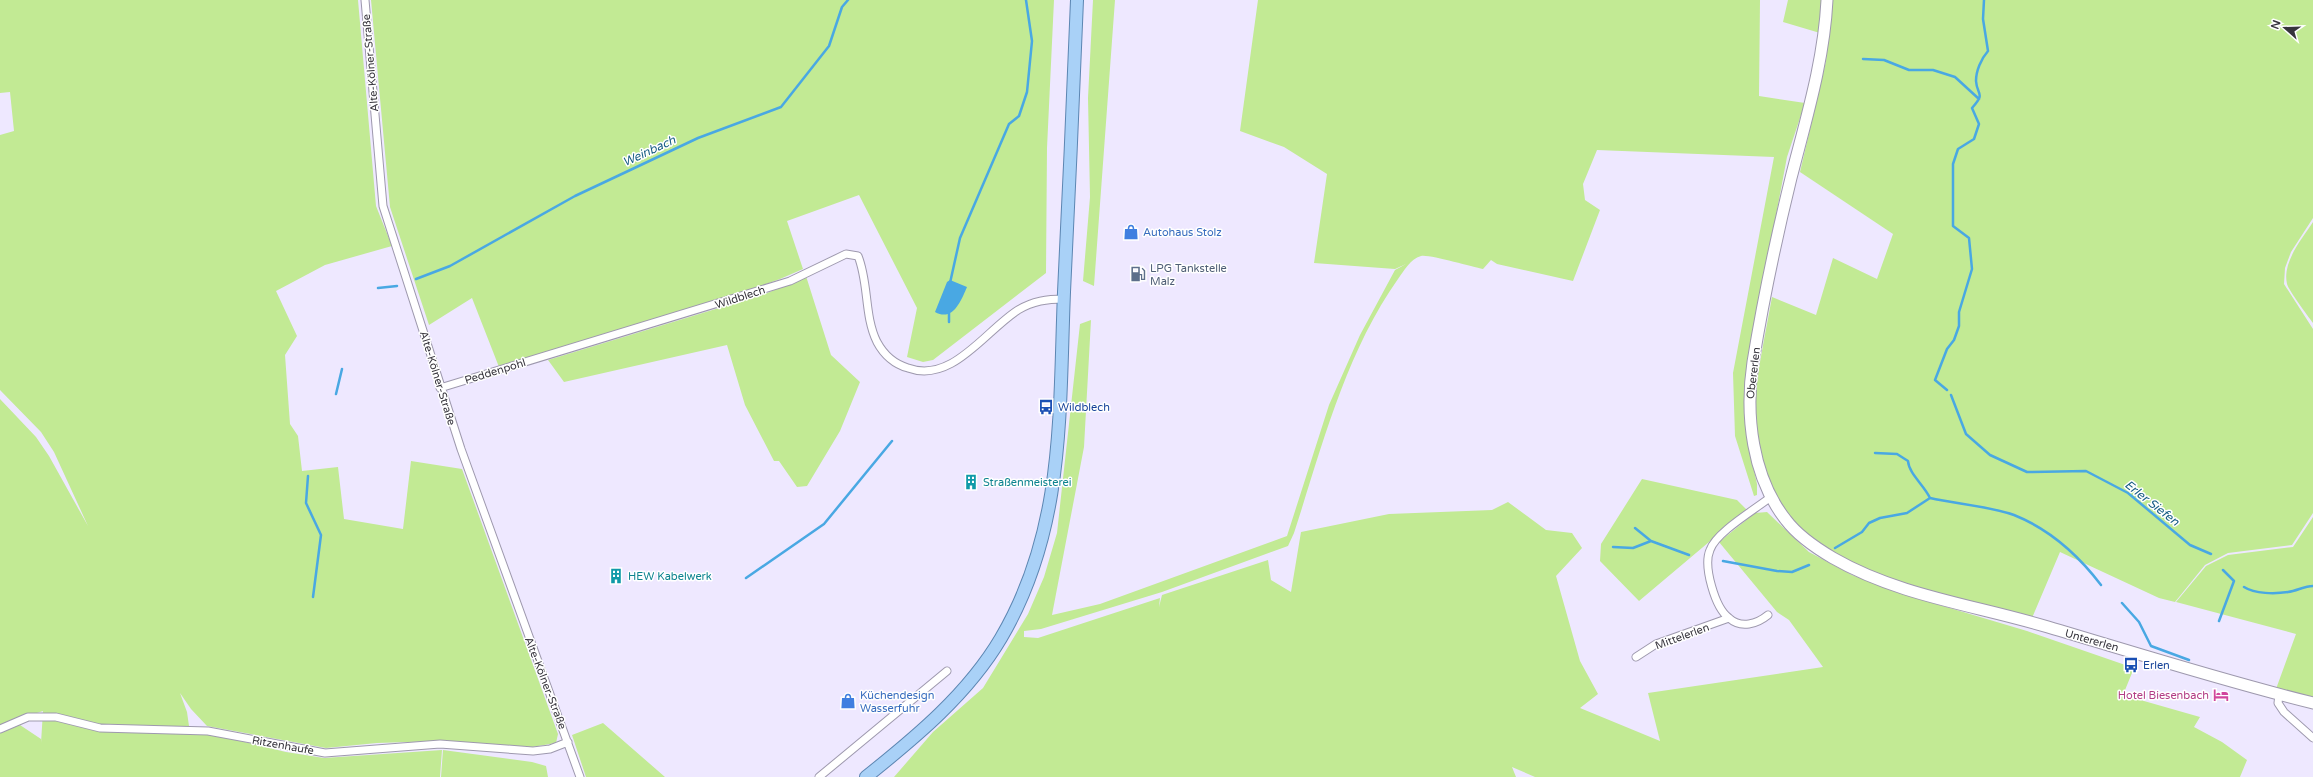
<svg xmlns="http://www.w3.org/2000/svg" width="2313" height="777" font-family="'Varela Round',sans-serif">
	<rect width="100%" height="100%" fill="#eee8ff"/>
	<path fill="#c2ea94" d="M0,0H358L376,206L392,246L325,265L276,291L297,336L285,355L290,424L298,436L302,471L338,467L344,519L403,529L411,461L462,469L558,734L556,743L532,747L440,741L377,743L326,748L207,726L191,709L180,693L187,712L190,733H208L286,752L324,758L442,750L440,777H0V733L20,725L41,739V743L43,711L0,725V399L36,437L49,456L88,526L54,452L41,432L0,390V135L14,131L10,92L0,93Z
		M371,0H1054L1047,148L1046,273L933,360L923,362L907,357L917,308L859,195L787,221L803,269L780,279L724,299L499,367L472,298L429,325L390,207Z
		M1093,0H1115L1094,286L1083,281L1090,197L1088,98Z
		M1258,0H1760L1759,96L1805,103L1787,157L1748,364L1744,408L1748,443L1757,484V495L1754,496L1735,436L1733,373L1774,157L1597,150L1583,184L1585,200L1600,210L1573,281L1497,264L1491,260L1483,269C1472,267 1429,254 1421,256C1410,259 1404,271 1398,279C1345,354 1322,447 1294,533L1288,546L1162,592L1041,629L1024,631V637L1038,638L1160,598L1159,607L1162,595L1268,560L1271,580L1291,592L1301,532L1389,514L1492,510L1508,502L1546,530L1572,533L1582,548L1556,576L1580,661L1598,694L1580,708L1660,741L1648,693L1823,667L1789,620L1777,612L1719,542L1755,513L1767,512L1809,552L1852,575L1896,592L2027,631L2134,668L2123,695L2200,717L2194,727L2222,742L2247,760L2240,777H1535L1512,767L1516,777H894L933,732L983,688L1028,614L1044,577L1057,533L1080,324L1091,320L1084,447L1052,615L1100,604L1287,536L1329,405L1360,335L1395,270L1406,264L1395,269L1314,263L1327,174L1284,147L1240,131Z
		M1788,0H1822L1820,33L1783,22Z
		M1832,0H2313V218L2291,252L2285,268L2284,284L2313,329V513L2292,545L2228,553L2205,565L2175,602L2159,598L2060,552L2032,618C1960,600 1837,580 1789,519C1767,491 1755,446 1754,411C1753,401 1756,391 1757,381C1761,353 1767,325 1772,297L1816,315L1833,258L1877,279L1893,234L1800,172L1826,61Z
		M2313,222V323C2308,316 2289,291 2287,284C2282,262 2302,239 2313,222Z
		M806,276L831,355L860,382L840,431L807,486L797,487L779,461H774L745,405L727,345L564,382L548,360L765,294Z
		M1642,479L1737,500L1747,510L1639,601L1600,561L1601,544Z
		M2313,517V700L2276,689L2296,634L2176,602L2206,566L2228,555L2293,547Z
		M603,723L665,777H586L572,735Z
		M443,750L532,762L546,766L548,777H441Z"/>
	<path fill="#49a8e3" d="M950,280L967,287C961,301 953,322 935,312L947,282Z"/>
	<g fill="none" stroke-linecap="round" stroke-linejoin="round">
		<path stroke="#49a8e3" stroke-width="2.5" d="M1863,59L1884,60L1909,70H1933L1955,77L1979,99
			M416,279L450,266L575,196L626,172L698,138L781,107L829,46L842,7L848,0
			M950,283L960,238L1009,124L1019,116L1027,92L1032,41L1026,0
			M378,288L397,286
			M949,312V322
			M1947,390L1935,380L1947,349L1954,340L1959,326V312L1972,269L1969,238L1953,226V164L1958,149L1974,139L1979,124L1972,108C1986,92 1977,96 1976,81C1976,71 1981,59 1988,51L1983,19L1984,0
			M336,394L342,369
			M1951,395L1966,434L1990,455L2027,472L2086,471L2128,493L2190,545L2211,554
			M1875,453L1897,454L1908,461C1909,474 1924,485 1930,498C1956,504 1989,506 2014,515C2049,529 2079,556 2101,585
			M308,476L306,503L321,535L313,597
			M1635,528L1651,541L1689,555
			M1613,547L1633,548L1651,541
			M1835,548L1862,532L1869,523L1880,518L1907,513L1930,498
			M1723,561L1777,571L1792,572L1809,565
			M746,578L824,524L892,441
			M2244,587C2255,594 2275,594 2288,592C2297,591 2304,586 2313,586
			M2122,603L2139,622L2151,646L2189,660
			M2219,621L2234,581L2223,570"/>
		<g stroke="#9e99ae" stroke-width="9">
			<path id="minor" d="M365,0L383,206L461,449L580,777
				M440,388L790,281L846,254L858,256C869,283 864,316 877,342C884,355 894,364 908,368C952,384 985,331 1018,310C1033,301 1047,299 1064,299
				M1768,615C1757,624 1741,629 1729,618C1715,608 1703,566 1710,550C1716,532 1756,509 1772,496
				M1636,657L1656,644L1729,618
				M2279,695L2278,703L2284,712L2313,738
				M0,729L28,717H56L100,728L208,731L325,753L440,744L533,751L550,749L568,742
				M819,777L947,671"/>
		</g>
		<g stroke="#9e99ae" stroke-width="13">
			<path id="secondary" d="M1827,0C1824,61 1806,119 1791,178C1776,239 1763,301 1753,362C1745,415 1752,477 1786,520C1798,536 1816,548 1833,558C1899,596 1975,605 2048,627C2136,653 2224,681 2313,703"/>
		</g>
		<g stroke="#5c86b2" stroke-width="14">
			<path id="primary" d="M866,777C916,737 968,694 1001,638C1065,529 1059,414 1064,292C1069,195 1073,97 1077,0"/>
		</g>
		<use href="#minor" stroke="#fff" stroke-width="7"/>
		<use href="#secondary" stroke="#fff" stroke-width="11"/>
		<use href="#primary" stroke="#a9d1f7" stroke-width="12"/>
	</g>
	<defs>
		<g id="shop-bare" transform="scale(1.2)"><path d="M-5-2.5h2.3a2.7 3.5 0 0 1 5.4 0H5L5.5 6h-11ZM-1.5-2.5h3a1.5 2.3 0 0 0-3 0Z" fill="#3f7fe0" stroke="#fff" stroke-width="2.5" paint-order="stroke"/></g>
		<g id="fuel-bare" transform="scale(1.2)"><path d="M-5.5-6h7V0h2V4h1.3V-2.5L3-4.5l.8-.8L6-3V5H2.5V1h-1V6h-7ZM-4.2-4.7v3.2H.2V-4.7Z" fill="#5c6f8a" stroke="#fff" stroke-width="2.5" paint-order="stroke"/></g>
		<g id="bus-bare" transform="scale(1.2)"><path d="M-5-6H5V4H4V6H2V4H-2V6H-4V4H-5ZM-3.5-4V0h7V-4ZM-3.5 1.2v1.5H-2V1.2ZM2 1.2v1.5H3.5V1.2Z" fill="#1a4fb4" stroke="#fff" stroke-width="2.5" paint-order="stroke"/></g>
		<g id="building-bare" transform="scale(1.2)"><path d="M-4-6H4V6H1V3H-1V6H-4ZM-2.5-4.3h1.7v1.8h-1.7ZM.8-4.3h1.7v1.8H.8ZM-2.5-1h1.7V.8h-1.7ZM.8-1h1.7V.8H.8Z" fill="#0f9aa8" stroke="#fff" stroke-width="2.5" paint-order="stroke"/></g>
		<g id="hotel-bare" transform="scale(1.2)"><path d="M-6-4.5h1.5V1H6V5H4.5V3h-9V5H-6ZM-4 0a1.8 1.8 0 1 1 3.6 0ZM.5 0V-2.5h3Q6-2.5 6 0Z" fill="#d1479c" stroke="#fff" stroke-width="2.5" paint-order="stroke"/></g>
	</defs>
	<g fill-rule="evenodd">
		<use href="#shop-bare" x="1131" y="232"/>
		<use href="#fuel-bare" x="1138" y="274"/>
		<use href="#bus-bare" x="1046" y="407"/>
		<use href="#building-bare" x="971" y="482"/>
		<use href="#building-bare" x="616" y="576"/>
		<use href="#bus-bare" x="2131" y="665"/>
		<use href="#hotel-bare" x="2221" y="695"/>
		<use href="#shop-bare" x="848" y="701"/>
	</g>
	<g text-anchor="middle" stroke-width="3" stroke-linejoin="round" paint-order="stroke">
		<g font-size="11" fill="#36343c" stroke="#fff">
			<text transform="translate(370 63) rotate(-95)" y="4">Alte-Kölner-Straße</text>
			<text transform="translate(740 297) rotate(-18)" y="4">Wildblech</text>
			<text transform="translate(495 371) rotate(-17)" y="4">Peddenpohl</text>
			<text transform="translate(1753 373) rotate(-83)" y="4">Obererlen</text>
			<text transform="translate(438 378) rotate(73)" y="4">Alte-Kölner-Straße</text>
			<text transform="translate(1682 636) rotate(-20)" y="4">Mittelerlen</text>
			<text transform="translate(2092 640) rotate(16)" y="4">Untererlen</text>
			<text transform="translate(546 683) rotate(69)" y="4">Alte-Kölner-Straße</text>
			<text transform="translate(283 745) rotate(10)" y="4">Ritzenhaufe</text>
		</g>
		<g font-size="11" fill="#366cbe" stroke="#fff" text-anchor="start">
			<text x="1143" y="236">Autohaus Stolz</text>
			<text x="860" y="699">Küchendesign<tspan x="860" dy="13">Wasserfuhr</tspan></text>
		</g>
		<g font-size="11" fill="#4e5e75" stroke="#fff" text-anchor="start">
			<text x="1150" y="272">LPG Tankstelle<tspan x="1150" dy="13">Malz</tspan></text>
		</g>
		<g font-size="11" fill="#164399" stroke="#fff" text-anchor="start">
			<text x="1058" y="411">Wildblech</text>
			<text x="2143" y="669">Erlen</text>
		</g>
		<g font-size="11" fill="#0d838f" stroke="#fff" text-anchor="start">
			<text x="983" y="486">Straßenmeisterei</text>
			<text x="628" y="580">HEW Kabelwerk</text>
		</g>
		<g font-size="11" fill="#b23c85" stroke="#fff" text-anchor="end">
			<text x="2209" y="699">Hotel Biesenbach</text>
		</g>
		<g font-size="12" font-style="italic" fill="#175d84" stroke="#fff">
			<text transform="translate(649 151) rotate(-25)" y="4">Weinbach</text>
			<text transform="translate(2152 503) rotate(38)" y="4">Erler Siefen</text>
		</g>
	</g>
	<g transform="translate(2285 28) rotate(290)" stroke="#ffffff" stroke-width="3" paint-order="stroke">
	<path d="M0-3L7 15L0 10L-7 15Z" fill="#36343c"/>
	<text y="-6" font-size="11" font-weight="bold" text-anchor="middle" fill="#36343c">N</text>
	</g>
</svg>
